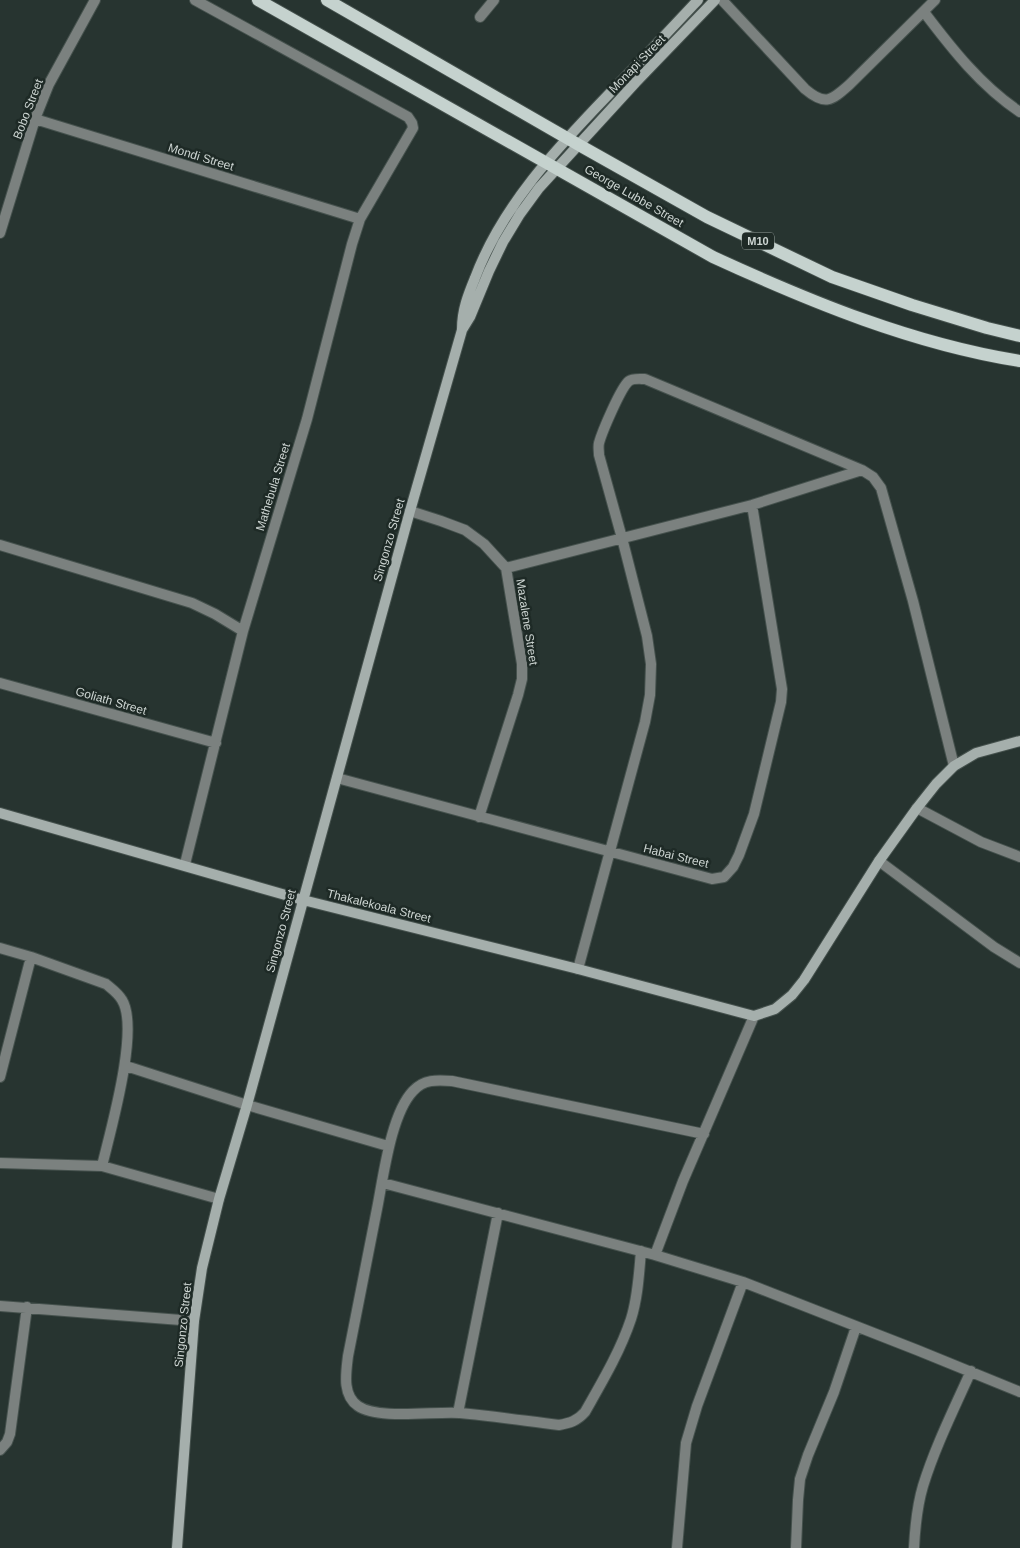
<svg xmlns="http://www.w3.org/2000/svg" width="1020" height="1548" font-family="Helvetica,sans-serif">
	<rect width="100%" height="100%" fill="#273430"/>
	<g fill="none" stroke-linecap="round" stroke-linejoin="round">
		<g stroke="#45514d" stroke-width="12">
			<path id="street" d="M722,0L805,89C825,106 831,101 849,85L935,0
				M924,12C952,49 981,86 1020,112
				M480,17L494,0
				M35,119L360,219
				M0,233L35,119L49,84L95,0
				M410,511L441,521L465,530L484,544L506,568L522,664V679L518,695L479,817
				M0,545L192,603L215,614L243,631
				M506,568L752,505L862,470
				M0,683L216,743
				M337,778L712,879L724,877L733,867L739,855L754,814L781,702L782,689L752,505
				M917,808L981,842L1020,857
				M879,861L994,947L1020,963
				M185,864L243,631L307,419L352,244L360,219L413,128L412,123L408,117L195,0
				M0,948L31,957L106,984C112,989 118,993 122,1000C140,1029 110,1132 102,1166
				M578,969L645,722L650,695L651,664L647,636L622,538L599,455C599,451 598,447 599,443C602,432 621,387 629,381C633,378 640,379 645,379L862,470L873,477L881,488L913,601L954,766
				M126,1066L247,1105L388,1146
				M0,1077L31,957
				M0,1163L102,1166L219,1199
				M383,1183L655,1255L743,1282L917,1350L1020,1392
				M641,1251C639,1273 638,1297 631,1319C620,1352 602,1382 585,1412C577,1421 570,1423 559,1425C526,1421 493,1416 460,1413C435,1411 378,1420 358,1406C342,1395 346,1373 348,1356C357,1309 367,1261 376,1214C383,1181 390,1115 413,1091C424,1079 437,1080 452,1081L704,1134
				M655,1255L683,1181L754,1016
				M0,1306L194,1321
				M458,1413L498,1213
				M0,1450L7,1442L10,1434L27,1307
				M677,1548L686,1443L697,1406L743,1282
				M796,1548L798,1500L800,1479L808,1455L834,1392L856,1327
				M914,1548C915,1528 917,1506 923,1486C935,1447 954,1409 971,1371"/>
		</g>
		<g stroke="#45514d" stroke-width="12">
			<path id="secondary" d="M462,329C462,310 468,295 475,278C502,206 556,149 609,94C639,63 668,32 698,0
				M0,813L303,900L578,969L754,1016L775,1009L792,995L804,980L879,861L917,808L936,784L954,766L976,753L1020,741
				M177,1548L194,1321L202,1268L219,1199L247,1105L410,511L462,330L470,317L489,271L503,242L520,214L539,188L636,82L715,0"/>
		</g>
		<g stroke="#45514d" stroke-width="14">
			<path id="primary" d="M258,0L713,257C811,302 913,344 1020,361
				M327,0L579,145L707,217L832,277L912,305L987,328L1020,336"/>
		</g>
		<use href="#street" stroke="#7b817f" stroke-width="10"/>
		<use href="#secondary" stroke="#a5afac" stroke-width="10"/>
		<use href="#primary" stroke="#c5d2ce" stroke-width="12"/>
	</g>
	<g text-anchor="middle" stroke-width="5" stroke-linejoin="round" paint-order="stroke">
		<rect fill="#1e2a26" stroke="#98a29e" stroke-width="1" x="742" y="232.5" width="32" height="17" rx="4"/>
		<g font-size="11" font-weight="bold" fill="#cdd5d2">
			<text x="758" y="245">M10</text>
		</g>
		<g font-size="12" fill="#cdd5d2" stroke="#1e2a26">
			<text transform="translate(637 64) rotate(-46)" y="4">Monapi Street</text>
			<text transform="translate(28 109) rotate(-69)" y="4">Bobo Street</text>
			<text transform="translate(201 157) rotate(17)" y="4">Mondi Street</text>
			<text transform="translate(634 196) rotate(30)" y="4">George Lubbe Street</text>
			<text transform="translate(273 487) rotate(-73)" y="4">Mathebula Street</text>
			<text transform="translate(389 540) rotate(-74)" y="4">Singonzo Street</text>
			<text transform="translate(527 622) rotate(81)" y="4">Mazalene Street</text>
			<text transform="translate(111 701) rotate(16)" y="4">Goliath Street</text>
			<text transform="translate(676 856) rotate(14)" y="4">Habai Street</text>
			<text transform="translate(379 906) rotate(14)" y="4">Thakalekoala Street</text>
			<text transform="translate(281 931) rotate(-75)" y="4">Singonzo Street</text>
			<text transform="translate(183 1325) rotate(-84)" y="4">Singonzo Street</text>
		</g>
	</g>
</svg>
